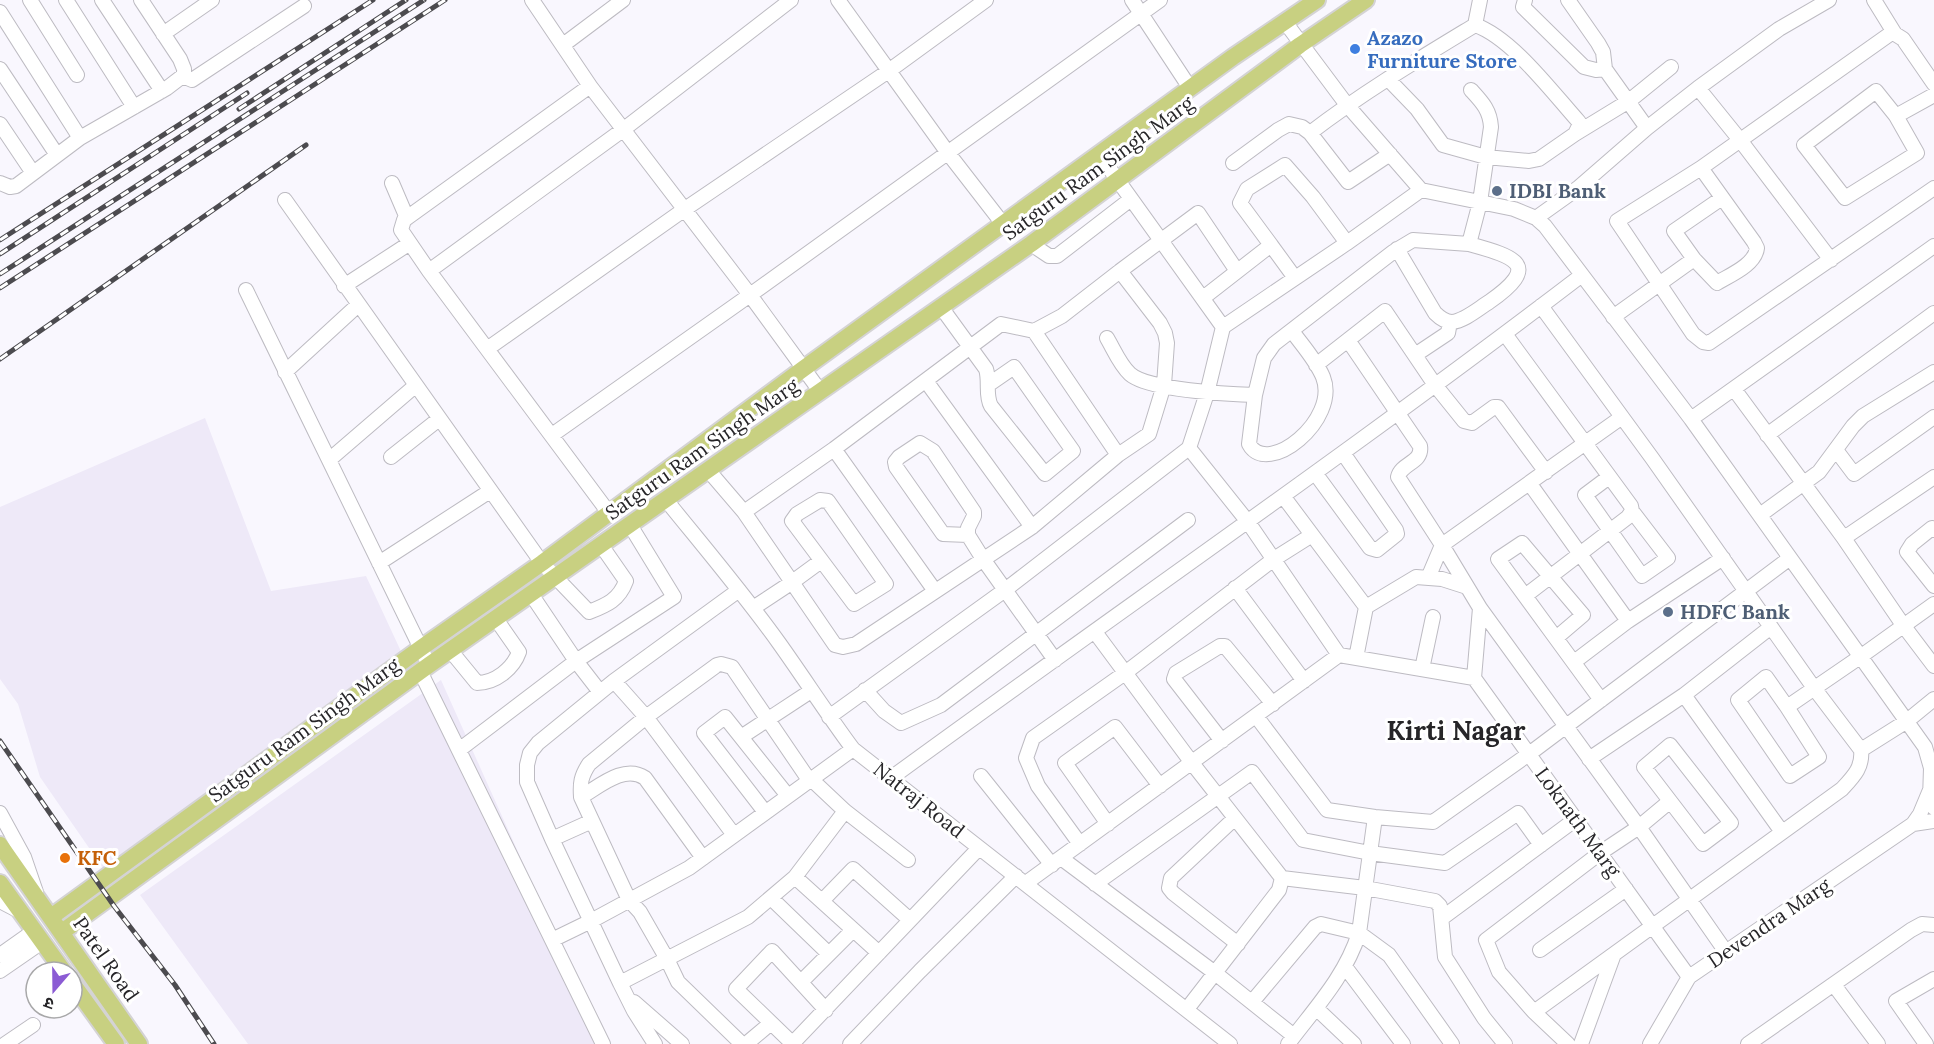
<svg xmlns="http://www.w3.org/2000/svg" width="1934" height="1044" font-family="Lora,'Noto Sans Devanagari',serif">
	<rect width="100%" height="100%" fill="#f9f7fe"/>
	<path fill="#eee9f8" d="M205,418L271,591L366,576L405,660L105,871L40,777L18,704L0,679V507Z
		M441,680L604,1044H248L140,895Z"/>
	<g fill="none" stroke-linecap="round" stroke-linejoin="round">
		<g stroke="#bdbbc2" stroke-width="16">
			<path id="minor" d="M30,0L77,75
				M66,0L134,107
				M102,0L162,91
				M532,0L590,86
				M838,0L948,153L1003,224
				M1132,0L1190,88
				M1525,0L1523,7L1584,67L1596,70L1605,69
				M1568,0L1598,43L1603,52L1605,69L1647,128
				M1874,0L1895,34
				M0,12L80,138L167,88L184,75V69L180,59L141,0
				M1285,22L1347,105L1421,190L1514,209L1536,218L1545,226L1691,419L1925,747L1931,768L1930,799L1934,808
				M1475,25L1480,0
				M163,34L212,0
				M563,45L623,0
				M0,69L57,155
				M183,76L192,80L304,6
				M1934,84L1903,39L1895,34H1890L1701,168L1617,221L1693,334L1703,342L1709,343L1934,188
				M1698,88L1740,140L1831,260
				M1876,91L1896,116L1917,153L1845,198L1804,145Z
				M1896,116L1934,95
				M0,124L33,173
				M1310,133L1348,182L1390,154
				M1575,134L1629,101L1671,67
				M1099,154L1223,327
				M1233,163L1278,130L1289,124L1302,127L1310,133C1362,93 1419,59 1475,25C1512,38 1552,92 1579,122V126L1575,134L1539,159L1529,161L1486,157L1443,145L1417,109L1388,79
				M1701,168L1754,242L1757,248C1755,265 1730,275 1717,283L1694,259L1674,231L1722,198
				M0,183L10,187L16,186L80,138
				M392,183L407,218
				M285,200L542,563L589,612C607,605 619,600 626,581L601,545
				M1536,218L1578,188L1647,128L1698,88L1779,29L1829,0
				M1031,244L1049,256H1057L1131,199
				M1271,245L1295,278
				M1397,249L1435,313C1440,318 1445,322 1452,322C1464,321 1478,309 1489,302C1542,265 1516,257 1469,244
				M429,271L624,129L791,0
				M1120,271L1198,213L1237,271
				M344,286L410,243
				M246,290L429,665
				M1203,298L1271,245L1240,203L1247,189L1285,165L1313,197L1347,243
				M941,307L986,369C990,381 985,395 991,406L1045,474L1073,451L1014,367L988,385
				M1613,317L1694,259
				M1505,334L1631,506L1632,511L1628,517L1525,596
				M1107,338C1114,350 1120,365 1130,374C1148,390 1229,394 1255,395L1264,358L1274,344L1393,252L1413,240L1469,244L1480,202L1491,127C1490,110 1482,102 1471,90
				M1346,342L1352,346L1420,446C1423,463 1401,463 1398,477L1442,545L1480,608L1474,678
				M487,349L685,209L890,70L986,0
				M1415,355L1448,333L1450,322
				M1316,365L1385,311L1435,385L1464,421L1472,423L1494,407H1498L1546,472
				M285,372L358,305
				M926,381L1032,527
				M1734,389L1843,537L1850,534L1934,477
				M1255,395L1249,444C1267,478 1340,420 1323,377C1316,360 1302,345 1292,331
				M1691,419L1934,246
				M552,435L750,295L1160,0
				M1767,435L1934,313
				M834,449L935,591
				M1836,450L1854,474L1934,417
				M391,457L439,419
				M329,460L415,386
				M708,470L744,512L835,645L843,647L856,644L1032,527L1118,455L1149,434L1164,385L1167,343L1165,333L1160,323L1120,271L1062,316L1034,331
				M1315,473L1370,548L1377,550L1397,534L1396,530L1343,453
				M1609,477L1585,495L1642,576L1668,558L1632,511
				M1530,484L1628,621
				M1283,496L1366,607L1416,577L1442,579L1467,587
				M666,500C704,547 744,594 779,643C804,678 827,714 853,749L1230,1044
				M820,500L828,501L886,584L854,604L792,521L797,514Z
				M744,512L834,449L1001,324L1034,331L1118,455
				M609,513L429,271L401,230L404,220L590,86L750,295L820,391
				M1760,515L1819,472L1853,426L1863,416L1934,372
				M1934,530L1932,528L1912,544L1907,552L1934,586
				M968,535L943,534L896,467L895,462L899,457L920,443L933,451L974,512V516L968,528V535L983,559L1055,660
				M1843,537L1903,625L1934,666
				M379,563L490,491
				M1428,578L1442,545L1622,417
				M1235,588L1304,681
				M531,594L576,661L600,692
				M753,608L791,583L821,561
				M1480,608L1639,827L1726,952
				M1095,632L1192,763L1282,878L1279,890L1187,1009
				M1556,638L1583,615L1522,543L1498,559C1532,606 1567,653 1601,700
				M450,650L477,683C495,683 513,669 519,652L496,619
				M1339,655L1248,522L1189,448L1207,393L1223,327L1347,243L1421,190
				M1356,658L1366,607
				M1574,662L1628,621L1723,558
				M1422,669L1433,617
				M420,671L603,1044
				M614,681L646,717L734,835
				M865,690L884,711L901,723L941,705L1188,520
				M1684,695L1782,832
				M1787,707L1819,757L1790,776L1738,700L1766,677L1787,707L1860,657L1934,604
				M1256,716L1327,810L1375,817L1433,822L1529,754L1790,558
				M829,717L1005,590L1189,448
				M741,737L811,691
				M1222,741L1174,679L1176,673L1220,646H1225L1273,704
				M1670,745L1731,823L1703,844L1644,767Z
				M459,750L576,661L674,597L630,525
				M1861,750L1907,721L1934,699
				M1589,759L1684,695L1771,627
				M981,776L1052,865
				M891,778C1121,610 1356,448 1582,275
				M811,779L845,811L908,860
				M581,797C600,786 624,764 645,778L703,858
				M765,812L704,733L725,717L788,796
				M0,813L24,857L36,892
				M1235,818L1171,878L1169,888L1173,893L1238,944
				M1108,824L1065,763L1115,727L1160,786
				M1913,824L1934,821
				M552,839L592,821
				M1080,844L1038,786L1026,758L1033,738L1125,673L1274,559L1312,535
				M1061,858L1215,973L1294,1036
				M795,877L879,953
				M1282,878L1365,888L1435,901L1440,906L1445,957L1484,1018L1505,1044
				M1026,883L1339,655L1474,678L1689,977
				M1095,884L1252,772L1303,840L1370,853L1445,863L1518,813L1541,845
				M771,898L829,954
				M0,901L19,911
				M822,901L853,869L910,920
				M1442,918L1576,819
				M552,940L591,921L689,868L853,749
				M1540,950L1626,889
				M0,955L34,931
				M1346,968L1403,1044
				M0,971L42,942
				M801,982L853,930
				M620,983L748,917L795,877L845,811
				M1834,985L1878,1044
				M634,1002L682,1044
				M1252,1002L1315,927L1321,924L1359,933L1389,955L1452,1044
				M1316,1008L1354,1044
				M1534,1012L1842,789C1854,776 1863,767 1861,750L1814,688L1652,458L1541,306
				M5,1044L33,1025
				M655,1044L634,1011L620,983L552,839L527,782V765L530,753L538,743L614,681L739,590
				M742,1044L678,982L667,959L640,912L629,900L581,797C580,783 581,776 589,764L646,717L717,665L721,664L732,667L809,780
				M746,1044L771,1023
				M792,1044L979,848
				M793,1044L736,989L772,951L826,1010
				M850,1044L920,971L1016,876
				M1288,1044C1315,1008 1345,977 1359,933L1375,817
				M1568,1044L1534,1012L1499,972L1486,940L1600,853L1639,827L1669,802
				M1581,1044L1614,954
				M1650,1044L1689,977L1913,824L1920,814L1930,790
				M1748,1044L1911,930L1922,924L1934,925
				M1926,1044L1896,1001L1934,979"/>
		</g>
		<g stroke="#d4d3d4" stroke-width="20">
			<path id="major" d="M0,845L139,1044
				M0,883L64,972
				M51,917L421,648L542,563L803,369L1233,57L1317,0
				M62,932L429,665L1031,244L1300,45L1366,0
				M72,983L116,1044"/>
		</g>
		<use href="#minor" stroke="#fff" stroke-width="14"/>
		<use href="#major" stroke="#c8d081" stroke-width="16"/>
		<g stroke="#4c4b4f" stroke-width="5">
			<path id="rail" d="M239,109L406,0
				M0,240L373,0
				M0,254L247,93
				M0,274L424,0
				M0,288L445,0
				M0,359L306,145
				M0,741L114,906L175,985L214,1044"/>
		</g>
		<use href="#rail" stroke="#fff" stroke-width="3" stroke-dasharray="9" stroke-linecap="butt"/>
	</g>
	<circle fill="#3f7fe0" stroke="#fff" stroke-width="2" cx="1355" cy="49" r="6"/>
	<g fill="#5c6f8a" stroke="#fff" stroke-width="2">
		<circle cx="1497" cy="191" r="6"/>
		<circle cx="1668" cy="612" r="6"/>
	</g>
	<circle fill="#e8710a" stroke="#fff" stroke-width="2" cx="65" cy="858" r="6"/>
	<g text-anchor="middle" stroke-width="6" stroke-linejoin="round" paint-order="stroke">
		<g font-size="20" font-weight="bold" fill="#366cbe" stroke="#fff" text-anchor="start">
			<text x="1367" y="45">Azazo<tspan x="1367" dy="23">Furniture Store</tspan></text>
		</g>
		<g font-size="20" fill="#262528" stroke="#fff">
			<text transform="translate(1098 168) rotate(-36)" y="7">Satguru Ram Singh Marg</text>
			<text transform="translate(702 449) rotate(-35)" y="7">Satguru Ram Singh Marg</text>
			<text transform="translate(304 730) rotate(-36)" y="7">Satguru Ram Singh Marg</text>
			<text transform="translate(919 800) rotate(38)" y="7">Natraj Road</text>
			<text transform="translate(1578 822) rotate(54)" y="7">Loknath Marg</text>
			<text transform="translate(1769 923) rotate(-34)" y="7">Devendra Marg</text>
			<text transform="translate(106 959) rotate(55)" y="7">Patel Road</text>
		</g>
		<g font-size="20" font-weight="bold" fill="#4e5e75" stroke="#fff" text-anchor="start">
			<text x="1509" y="198">IDBI Bank</text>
			<text x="1680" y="619">HDFC Bank</text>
		</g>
		<g font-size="20" font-weight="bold" fill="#c56008" stroke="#fff" text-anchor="start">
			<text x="77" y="865">KFC</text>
		</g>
		<g font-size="26" font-weight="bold" fill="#262528" stroke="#fff">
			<text x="1456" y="740">Kirti Nagar</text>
		</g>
	</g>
	<g transform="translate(54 990) rotate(200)"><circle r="28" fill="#ffffff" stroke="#a8a8a9" stroke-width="1.5"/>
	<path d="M0-4.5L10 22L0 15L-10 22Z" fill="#8b5bd4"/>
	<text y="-9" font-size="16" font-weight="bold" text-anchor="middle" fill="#262528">उ</text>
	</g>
</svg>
